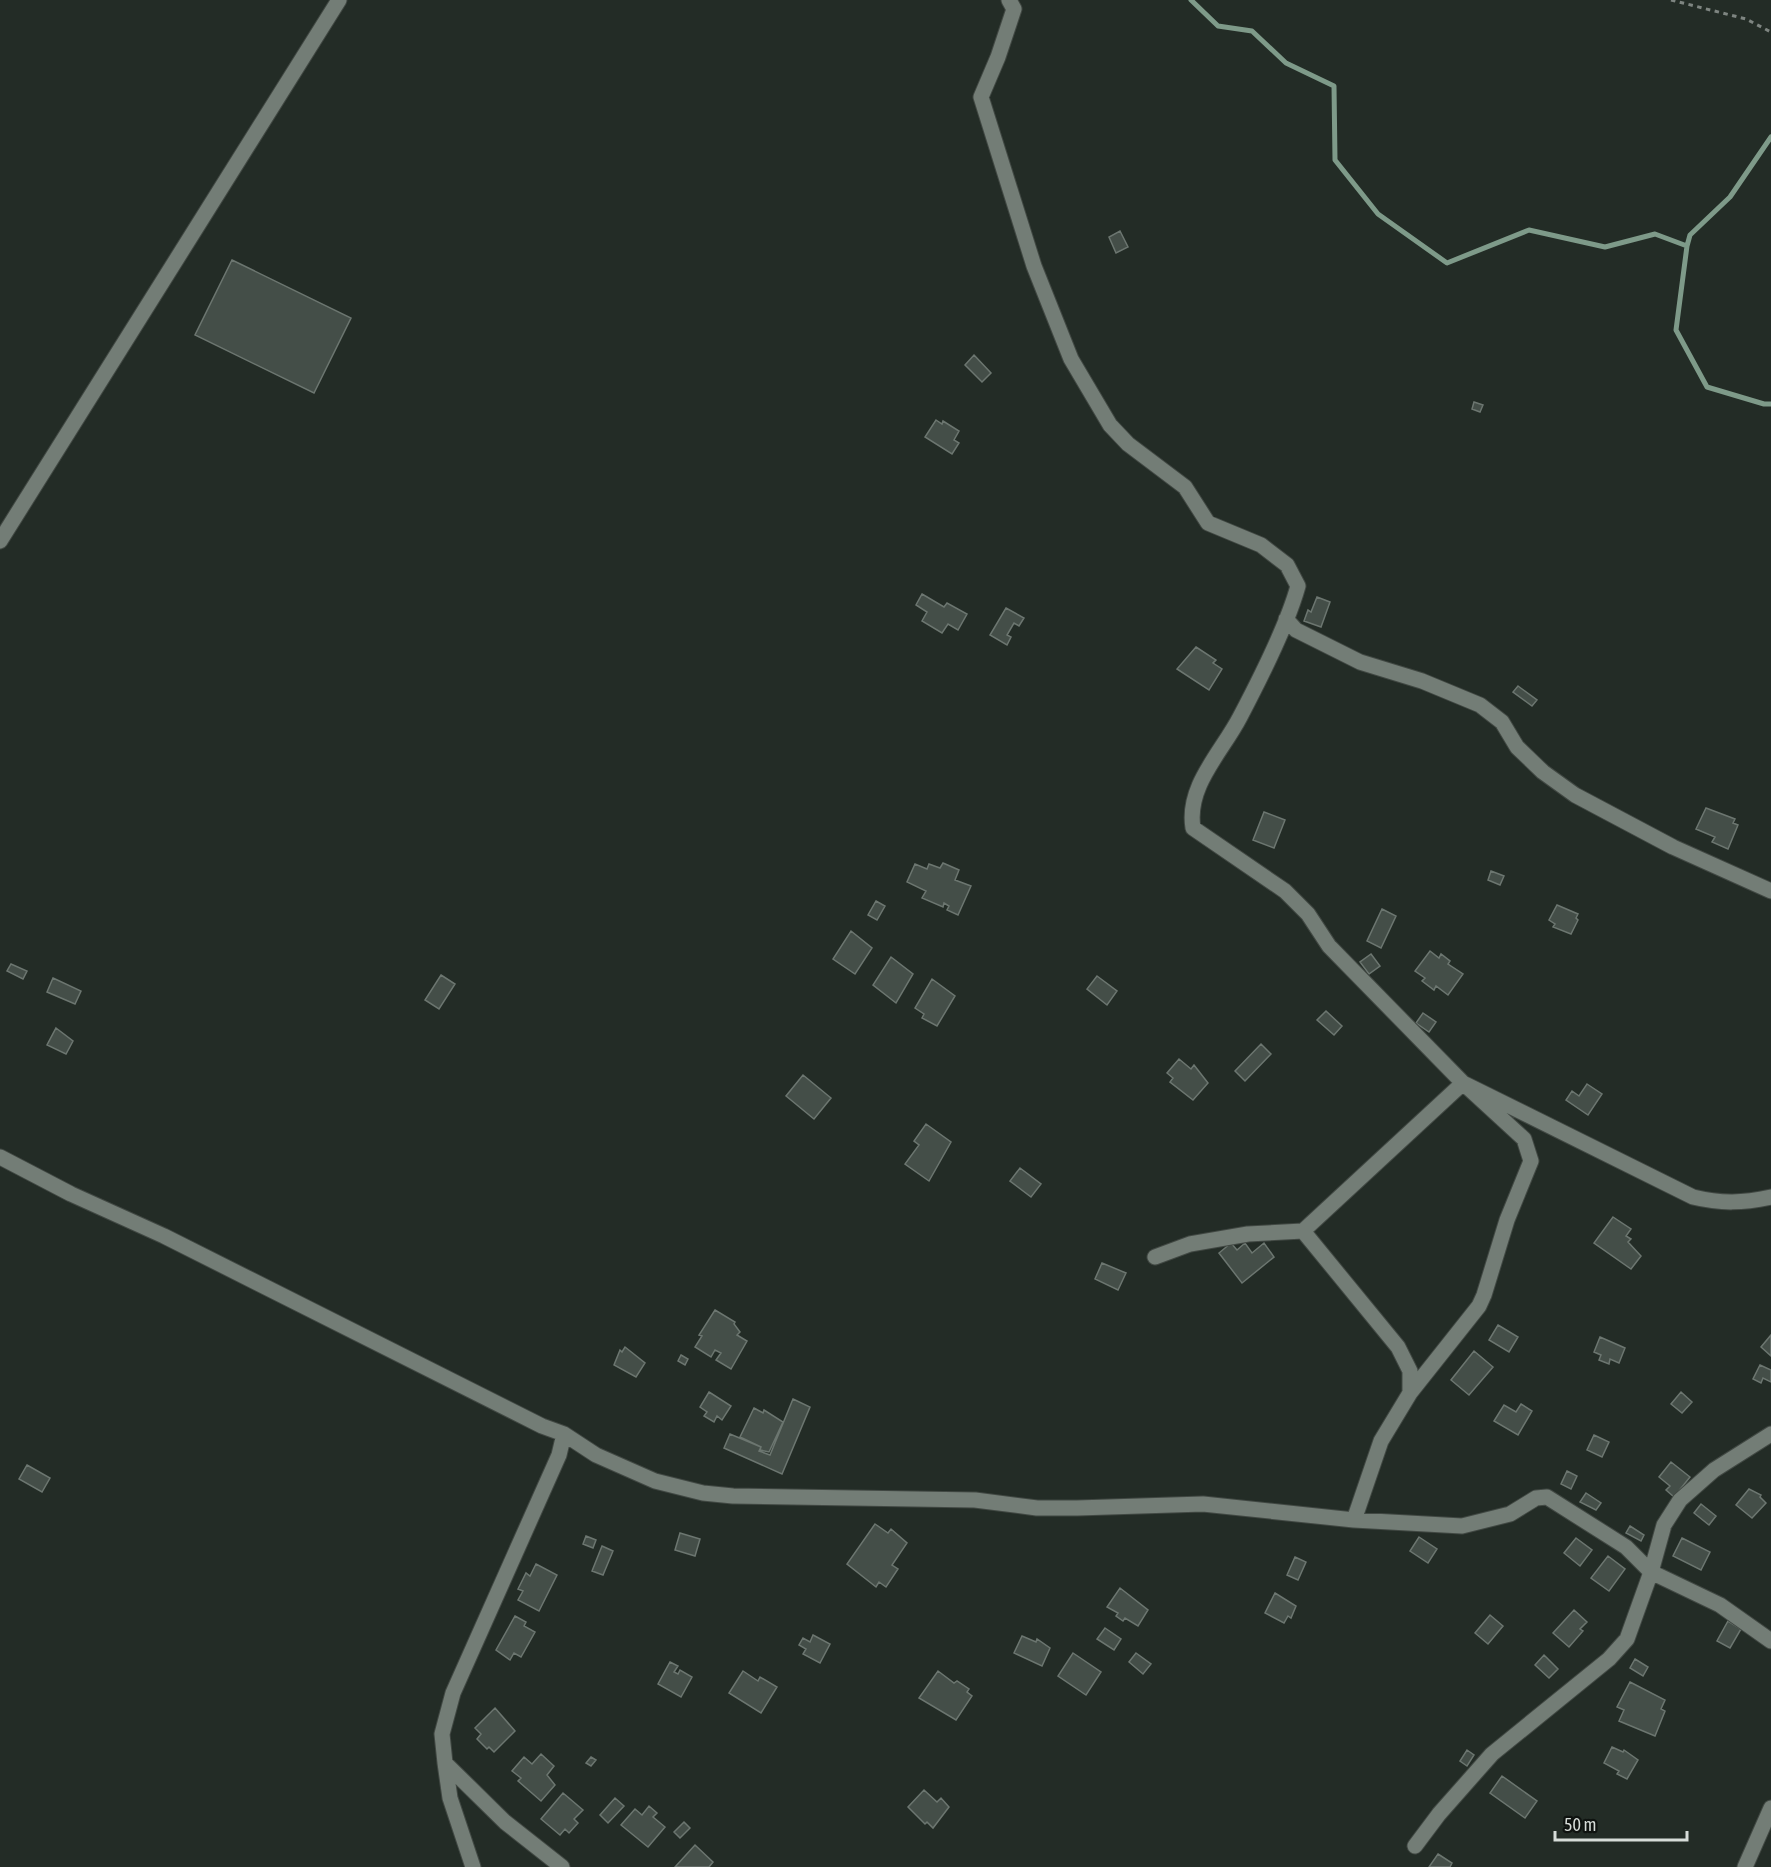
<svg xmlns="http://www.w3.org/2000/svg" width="1771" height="1867" font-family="'Asap Condensed',sans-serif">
	<rect width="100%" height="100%" fill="#232c26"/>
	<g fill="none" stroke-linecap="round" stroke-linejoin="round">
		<path stroke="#7e9a89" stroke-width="5" d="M1191,0L1218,26L1252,31L1286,63L1334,86L1335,160L1378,214L1447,263L1529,230L1605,247L1655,234L1687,246L1676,330L1707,387L1764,404H1771
			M1687,246L1690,235L1730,197L1771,137"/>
	</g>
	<path fill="#444e48" stroke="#6c7670" stroke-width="1.5" d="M1120,231L1128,247L1116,253L1109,237Z
		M232,260L351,318L314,393L195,335Z
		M974,355L991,373L982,382L965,365Z
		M1474,402L1483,405L1480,412L1472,409Z
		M936,420L942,424L943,421L959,431L954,440L959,443L952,454L925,437Z
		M922,594L944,607L947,603L967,614L958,630L948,624L942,633L922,621L927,612L916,605Z
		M1317,597L1330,602L1321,627L1304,621L1308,610L1311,612Z
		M1006,608L1024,618L1019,626L1014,623L1007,635L1011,637L1007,645L990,635Z
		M1196,647L1216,660L1213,663L1222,669L1209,690L1177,669Z
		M1518,686L1537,700L1532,706L1513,692Z
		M1706,808L1735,819L1733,823L1738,825L1728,849L1712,842L1715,837L1696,829Z
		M1264,812L1285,820L1274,848L1253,840Z
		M943,863L959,870L955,880L971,886L958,915L947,910L949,906L944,903L943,907L922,898L926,891L907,882L915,864L927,869L929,864L940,868Z
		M1491,871L1504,876L1500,885L1488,880Z
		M876,901L885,906L877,920L868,915Z
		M1557,905L1578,914L1576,918L1578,920L1571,934L1553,927L1555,924L1549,920Z
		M1382,909L1396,916L1381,948L1367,941Z
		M851,931L872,948L855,974L833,959Z
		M1430,951L1439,958L1441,954L1450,961L1448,964L1463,974L1448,995L1436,986L1434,990L1422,981L1425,978L1415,971Z
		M1371,954L1380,966L1369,974L1360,962Z
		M891,957L913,974L896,1003L873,985Z
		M11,964L27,971L23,979L7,971Z
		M441,975L455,984L439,1009L425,1000Z
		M1097,976L1117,991L1107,1005L1087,989Z
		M53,978L81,991L75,1004L47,992Z
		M932,979L955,996L937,1026L922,1018L924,1014L915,1008Z
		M1326,1011L1342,1026L1334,1035L1317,1020Z
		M1423,1013L1436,1022L1429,1032L1416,1023Z
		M56,1028L73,1041L66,1054L47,1045Z
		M1261,1044L1271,1054L1245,1081L1235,1071Z
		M1179,1059L1191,1069L1194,1065L1208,1083L1193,1100L1170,1082L1173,1078L1167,1073Z
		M803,1075L831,1098L814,1119L786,1096Z
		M1587,1084L1602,1094L1588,1115L1566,1100L1572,1091L1579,1096Z
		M926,1124L951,1142L929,1181L905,1164L919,1145L914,1141Z
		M1020,1168L1041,1184L1031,1197L1010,1181Z
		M1613,1217L1631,1229L1626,1236L1631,1239L1628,1242L1641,1256L1631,1269L1594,1243Z
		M1231,1243L1237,1250L1245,1243L1252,1253L1264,1243L1274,1257L1242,1283L1219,1253Z
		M1102,1263L1126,1273L1118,1290L1095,1279Z
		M715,1310L735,1322L734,1324L740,1332L737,1335L747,1341L731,1369L716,1360L721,1353L715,1350L711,1357L695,1347L702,1336L699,1335Z
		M1498,1325L1518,1337L1509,1352L1489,1340Z
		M1771,1335V1356L1761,1347Z
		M1600,1337L1625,1348L1619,1363L1610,1359L1609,1364L1599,1360L1601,1355L1594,1352Z
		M625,1347L645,1363L636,1377L614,1365L620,1350L622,1352Z
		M1474,1351L1493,1367L1469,1395L1451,1380Z
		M681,1355L688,1359L685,1365L678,1361Z
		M1760,1365L1771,1370V1382L1763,1378L1761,1383L1753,1379Z
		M709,1392L731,1406L722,1420L717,1416L714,1422L704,1416L707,1412L700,1407Z
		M1681,1392L1692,1402L1682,1413L1671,1404Z
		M793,1399L810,1407L782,1474L724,1448L730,1434L761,1447L759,1451L770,1455Z
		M1521,1404L1532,1411L1518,1435L1494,1421L1504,1405L1516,1412Z
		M754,1408L763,1413L764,1410L783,1422L769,1452L760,1450L761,1447L740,1437Z
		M1594,1435L1609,1442L1602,1457L1587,1450Z
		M1671,1462L1690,1477L1674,1497L1666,1490L1670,1486L1659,1477Z
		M27,1465L50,1478L42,1492L19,1479Z
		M1567,1471L1577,1476L1571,1489L1561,1484Z
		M1749,1489L1761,1495L1760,1497L1766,1503L1752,1518L1736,1505Z
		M1586,1493L1601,1503L1596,1510L1580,1502Z
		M1701,1504L1716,1516L1709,1525L1694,1513Z
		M875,1524L888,1533L891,1529L907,1543L892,1565L898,1569L886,1587L879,1582L876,1587L847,1564Z
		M1630,1526L1644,1535L1641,1541L1626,1533Z
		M680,1533L700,1539L695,1556L675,1550Z
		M586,1536L596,1540L593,1548L583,1544Z
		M1419,1537L1437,1549L1428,1563L1410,1551Z
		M1576,1538L1592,1550L1580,1566L1564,1553Z
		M1682,1538L1710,1552L1701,1570L1673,1556Z
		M602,1546L613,1551L603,1575L592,1571Z
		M1608,1556L1625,1569L1609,1591L1591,1578Z
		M1295,1557L1306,1562L1298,1580L1287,1575Z
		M536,1564L557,1575L539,1611L518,1600L523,1591L518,1589L526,1573L530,1576Z
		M1120,1588L1148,1610L1138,1626L1125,1618L1123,1621L1116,1616L1118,1613L1107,1607Z
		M1275,1593L1296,1606L1291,1618L1288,1616L1284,1623L1265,1613Z
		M1574,1610L1587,1622L1580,1629L1583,1631L1569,1647L1553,1633Z
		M1490,1615L1503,1626L1488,1644L1475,1633Z
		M515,1616L526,1622L524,1626L535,1632L521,1657L514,1653L510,1660L496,1650Z
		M1728,1621L1741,1629L1730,1648L1717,1641Z
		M1105,1628L1121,1639L1114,1650L1097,1639Z
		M813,1635L830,1644L820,1663L803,1654L806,1649L799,1645L803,1638L810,1642Z
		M1022,1636L1036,1642L1037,1639L1050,1648L1042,1666L1014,1653Z
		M1073,1653L1101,1672L1086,1695L1058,1676Z
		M1136,1653L1151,1664L1143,1674L1129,1662Z
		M1544,1655L1558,1669L1549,1678L1535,1665Z
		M1635,1659L1648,1667L1643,1676L1630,1668Z
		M670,1662L678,1666L674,1672L678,1674L680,1670L692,1677L681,1697L658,1684Z
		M743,1671L758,1681L760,1677L777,1687L761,1713L729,1693Z
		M938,1671L954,1683L957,1681L969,1689L967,1692L972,1696L956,1720L919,1698Z
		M1630,1682L1665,1700L1661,1709L1665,1711L1655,1736L1619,1721L1624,1710L1617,1707Z
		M495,1708L515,1731L494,1752L489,1747L487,1749L477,1739L481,1734L475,1728Z
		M1612,1747L1623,1752L1624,1750L1638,1760L1627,1779L1617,1774L1619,1771L1604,1763Z
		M1467,1750L1474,1755L1467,1766L1460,1761Z
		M541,1754L554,1766L547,1775L555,1785L541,1801L518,1781L521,1778L512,1771L524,1757L532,1764Z
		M591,1757L596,1760L591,1766L586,1763Z
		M1502,1776L1537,1801L1525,1818L1490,1793Z
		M924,1790L937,1802L941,1798L949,1807L933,1828L927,1822L925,1824L908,1807Z
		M563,1793L583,1810L574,1819L578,1823L569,1833L565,1829L560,1835L541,1819Z
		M615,1798L624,1806L608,1823L600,1815Z
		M649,1806L657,1813L653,1817L665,1827L648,1847L621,1825L635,1809L642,1815Z
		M684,1822L690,1828L680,1838L674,1832Z
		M695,1845L713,1862L709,1867H675Z
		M1438,1854L1452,1863L1450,1867H1429Z"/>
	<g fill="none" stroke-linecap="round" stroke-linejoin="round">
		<g stroke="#414843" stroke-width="17">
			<path id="minor" d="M1009,0L1014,9L998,57L981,97L1034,266L1071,359L1110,425L1128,444L1185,487L1208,523L1261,545L1287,565L1298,586C1287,626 1260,679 1240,717C1222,752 1186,786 1193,828L1285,891L1308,914L1329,946L1463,1083L1693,1197C1722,1204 1743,1203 1771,1197
				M0,541L339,0
				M1286,619L1296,630L1360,662L1422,681L1480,705L1502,722L1517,747L1543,772L1575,795L1673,847L1771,891
				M0,1157L71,1194L164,1236L542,1426L564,1434L596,1455L655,1481L703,1493L733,1496L975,1500L1037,1508H1077L1203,1504L1354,1520L1462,1526L1510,1514L1536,1498L1547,1497L1626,1547L1651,1572L1720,1605L1771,1641
				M1303,1231L1398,1347L1410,1371V1393
				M1155,1257L1190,1244L1248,1234L1303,1231L1463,1083L1524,1139L1531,1161L1507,1220L1484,1295L1479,1306L1410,1393L1381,1441L1354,1520
				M445,1763L505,1822L562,1867
				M1415,1846L1439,1814L1492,1754L1609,1659L1627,1639L1651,1572L1664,1525L1680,1500L1714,1470L1771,1434
				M473,1867L450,1798L445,1763L442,1734L453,1693L559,1455L564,1434
				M1745,1867L1771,1808"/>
		</g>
		<path stroke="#7e8581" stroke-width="3" stroke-dasharray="4.5 4.5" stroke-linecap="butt" d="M1671,0L1746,19L1771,32"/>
		<use href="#minor" stroke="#737d76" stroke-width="15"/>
	</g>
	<path d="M1555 1831v9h132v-9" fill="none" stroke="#d6dcd8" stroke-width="3"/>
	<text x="1564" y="1831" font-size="18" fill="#d6dcd8" stroke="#0f1310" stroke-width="4.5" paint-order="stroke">50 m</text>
</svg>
